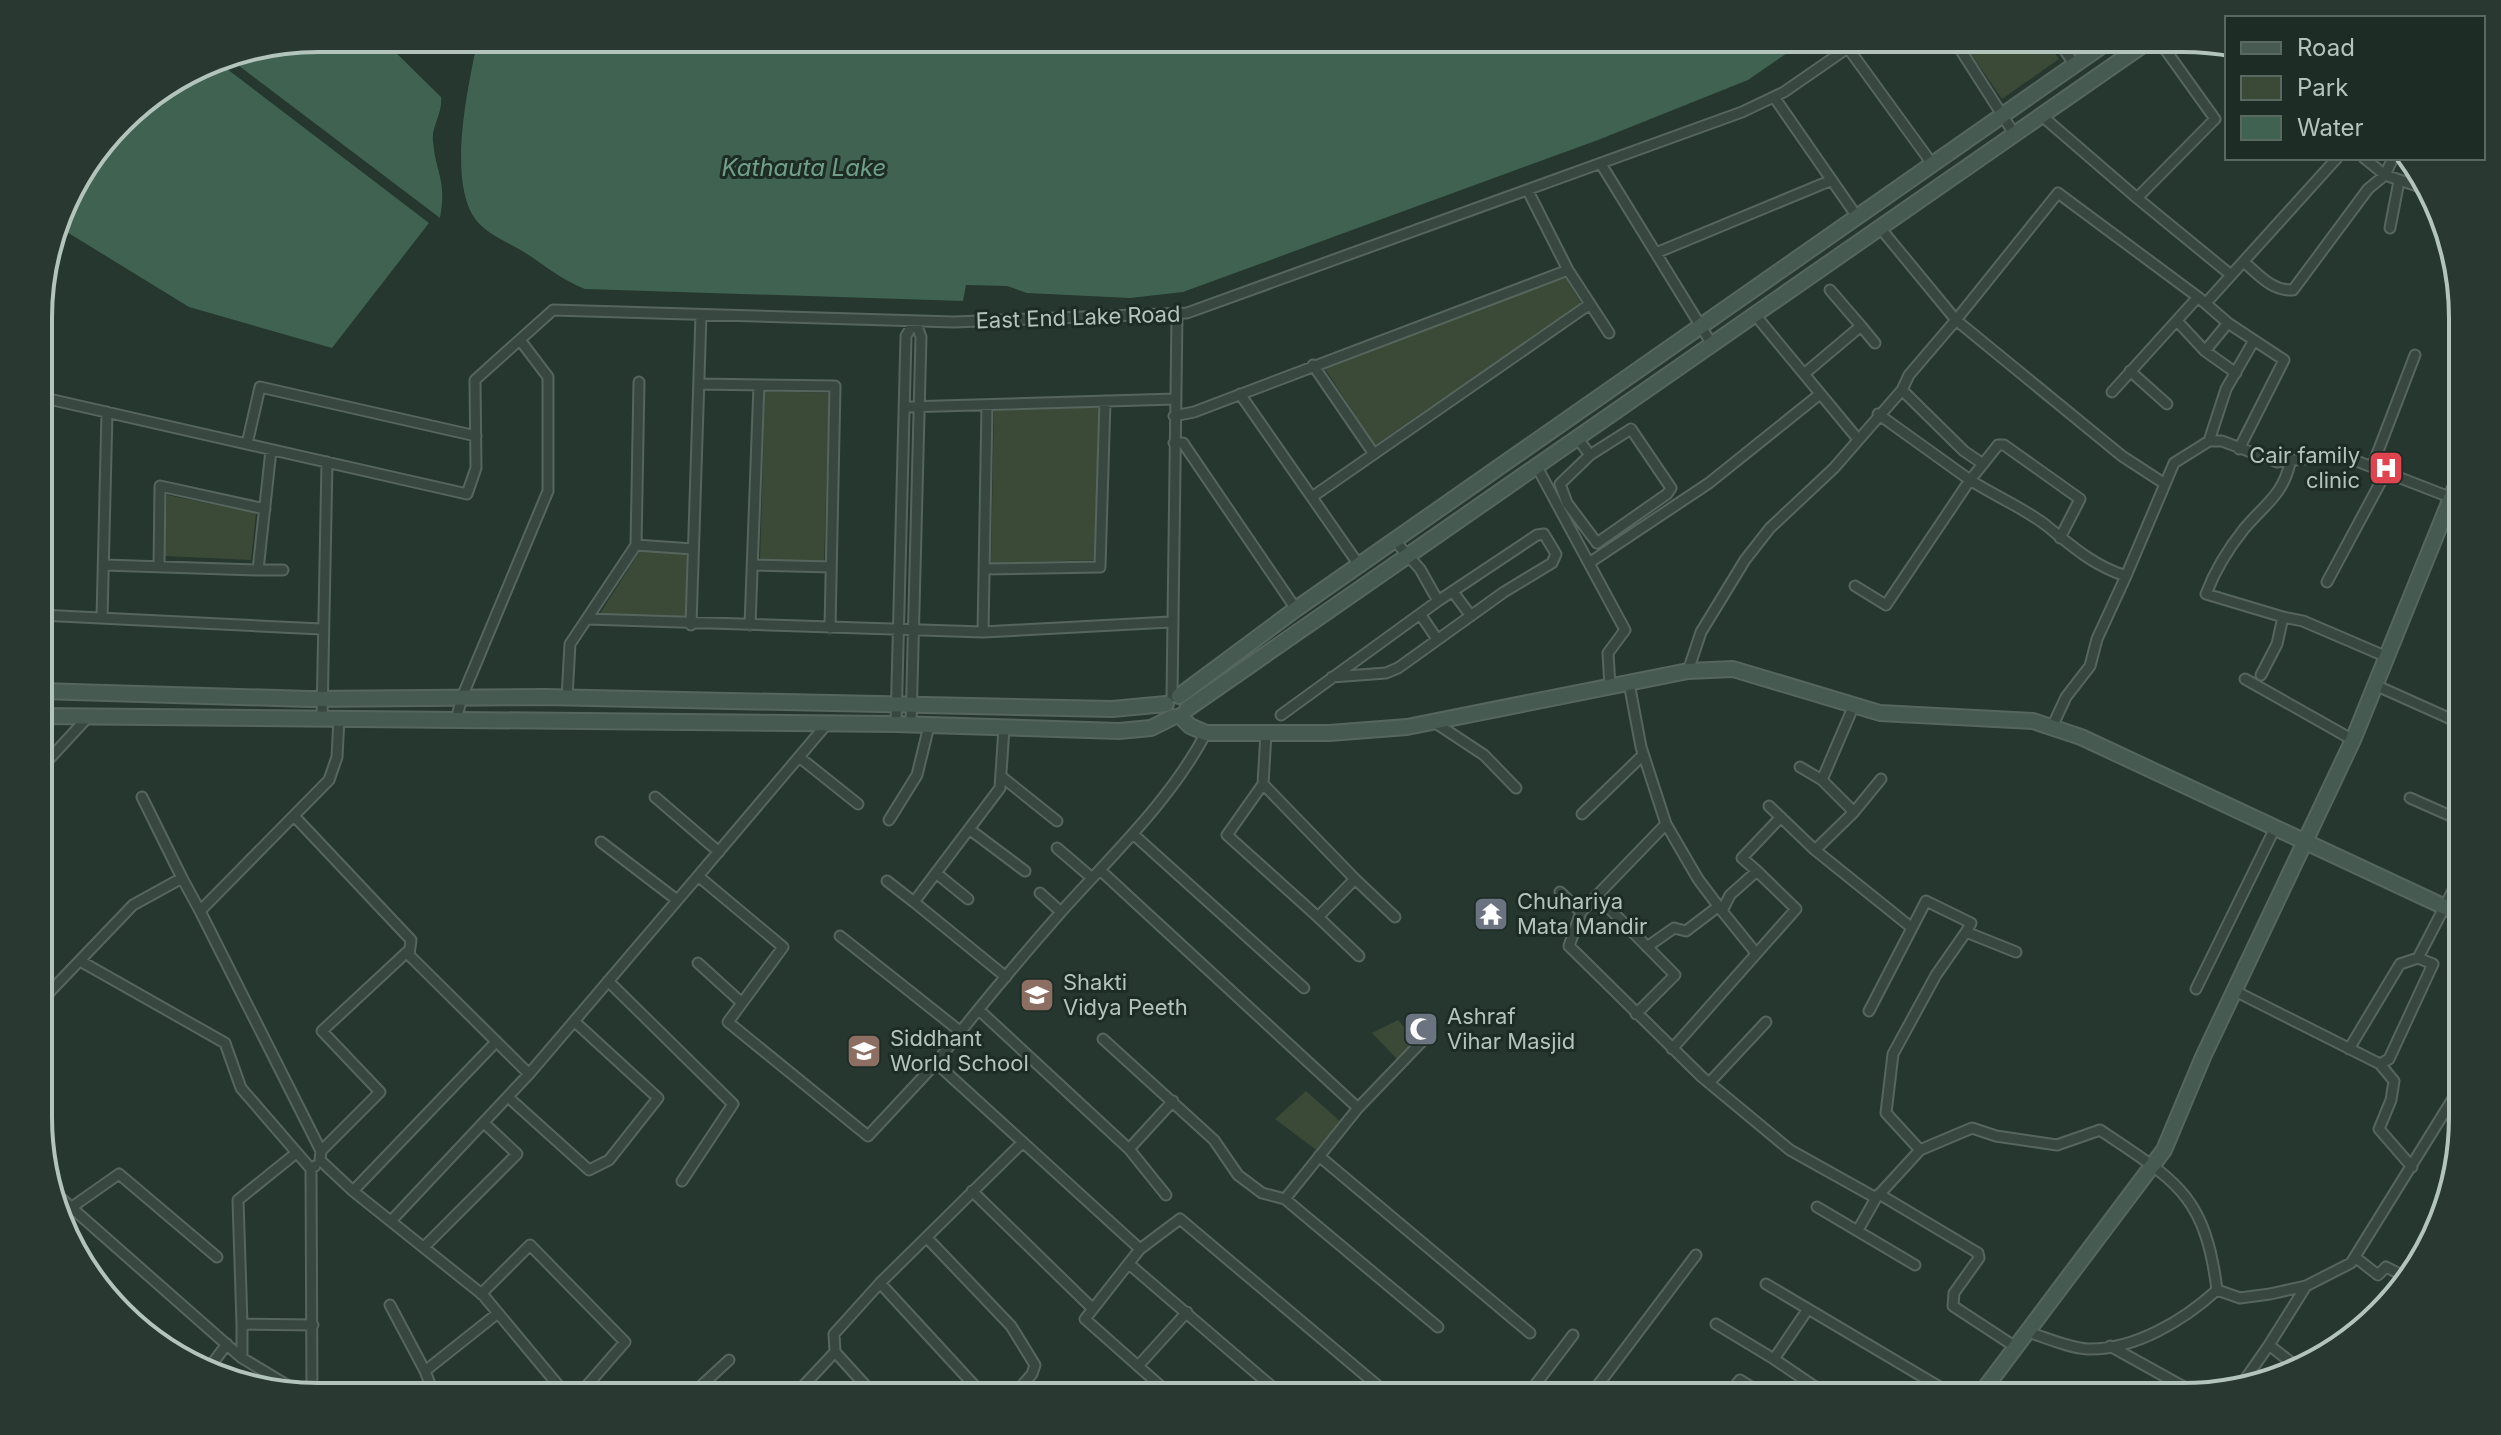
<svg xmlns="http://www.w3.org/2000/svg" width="2501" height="1435" font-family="Inter,sans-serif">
	<rect width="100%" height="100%" fill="#25372e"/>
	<path fill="#3b4a36" d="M1960,38H2044L2059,59L2002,99Z
		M1565,277L1581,303L1375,445L1323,366Z
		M765,391L829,393L824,562L760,560Z
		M1099,407L1094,560L991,563L994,411Z
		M167,495L256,513L251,560L164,556Z
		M640,551L687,552L686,617L599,615Z
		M1398,1020L1417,1042L1398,1060L1372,1033Z
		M1306,1091L1342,1123L1319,1152L1275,1119Z"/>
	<path fill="#3f6251" d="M318,38H381L441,97C443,113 431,127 433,141C436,175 447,179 440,218L226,56Z
		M478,38H1809L1748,80L1598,140L1183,292L1130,298L1027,293L1007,286L966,285L963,301L585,289C562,280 547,267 527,254C509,242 490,237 476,220C446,180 469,83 478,38Z
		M214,59L429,223L332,348L189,307L57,226C79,154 145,88 214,59Z"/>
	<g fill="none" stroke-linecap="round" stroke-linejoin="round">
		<g stroke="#56665f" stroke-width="13">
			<path id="street" d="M1953,38L2015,135
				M2056,38L2075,65
				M2157,38L2215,119L2137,198L2231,275
				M1848,48L1933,165
				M1774,97L1858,218
				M2042,116L2137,198
				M2364,158L2385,175L2429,190
				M1601,164L1713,346
				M1528,191L1568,270L1609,333
				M2390,228L2399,181
				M1881,229L1956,320L1909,375L1902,390L1964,451L1983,464L1970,480C1995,496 2024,508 2047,526C2073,547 2094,566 2126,576L2097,639L2090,666L2066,697L2052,727
				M1656,253L1832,180
				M2244,262C2259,275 2272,291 2293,290L2368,189L2385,175L2393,158
				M2206,303L2337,158
				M1756,316L1857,438
				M2177,321L2205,351L2236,373
				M1861,326L1875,343
				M2205,351L2228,323
				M1313,365L1374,454
				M2130,371L2167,404
				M1804,374L1861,326L1830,290
				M699,384L835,386L830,628
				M2112,392L2198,297L2228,323L2284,360L2239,449
				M1240,394L1359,565
				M40,397L467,494L476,468L475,380L553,310L954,322L1187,313L1742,112L1784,92L1862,38
				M905,407L1175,399
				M1174,416L1194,412L1568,270
				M1578,439L1590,455L1560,484L1567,503L1597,543L1667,494L1671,488L1631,429L1590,455
				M2209,441L2226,389L2253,342
				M1174,443H1183L1296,609
				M247,444L260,387L476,436
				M1983,464L1998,445H2004L2080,499L2060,538
				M1537,467L1625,630L1608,653L1610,687
				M2372,467L2415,355
				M2165,484L2122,456L1956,320L2058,193L2198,297
				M40,492L44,398
				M1312,497L1590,304
				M2449,506L2462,516
				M636,545L639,382
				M1589,563L1709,483L1820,394
				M104,565L258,570L271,450
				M753,565L831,567
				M159,567L160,486L265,509
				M984,569L1100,567L1105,401
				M258,570H283
				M2126,576L2174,463L2209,441H2222L2277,462L2341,455L2452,498
				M2327,582L2386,472
				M1855,586L1886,605L1970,480L1878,414
				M1453,592L1471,616
				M1420,614L1437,639
				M40,615L321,629
				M2283,617L2303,621L2387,657
				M102,618L107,412
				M587,619L983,632L1170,622
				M691,625L701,315
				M750,625L759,385
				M983,632L987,405
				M1688,671L1701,632L1745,560L1770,528L1834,468L1902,390
				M2261,675L2277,644L2283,617L2206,594C2215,570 2228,549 2244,529C2264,505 2283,495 2290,463
				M1332,677L1386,673L1398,668L1504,592L1552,563L1556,554L1544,534L1537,535L1438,601L1420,569L1394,540
				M2245,679L2353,740
				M2375,685L2462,724
				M567,697L570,644L636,545L693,549
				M1172,697L1177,314
				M1854,705L1822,780L1854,812L1815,850L1912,928L1926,901L1971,923L1966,932
				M1281,715L1438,601
				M322,717L327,462
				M339,718L337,757L329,780L200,911L321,1151L380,1092L322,1031L407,952
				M456,720L462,697L548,491V377L520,340
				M1434,722L1484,755L1516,788
				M896,724L906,336L915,321
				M911,725L921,337L915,321
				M799,757L858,804
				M1800,767L1822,780
				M40,769L89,716
				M1002,777L1057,821
				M1263,784L1227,835L1318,917L1355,879L1263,784L1266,733
				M142,797L182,878
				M655,797L719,852
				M2410,798L2462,821
				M1769,806L1815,850
				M1854,812L1881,779
				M1582,814L1643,755
				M295,817L411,940L409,955L529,1074L698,876
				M889,820L917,775L929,726
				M1666,824L1698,879L1722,911
				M969,829L1025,871
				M1133,834L1304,988
				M601,842L677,900
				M1057,848L1092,878
				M1100,870L1358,1108L1285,1199
				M1757,871L1742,858L1781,817
				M936,873L968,899
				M1355,879L1395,917
				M887,881L914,902L1000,788L1004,728
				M1560,892L1581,912L1666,824L1641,747L1629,683
				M1040,893L1061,912
				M1597,896L1675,975L1636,1014
				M914,902L1006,977
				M1581,912L1569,946L1702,1077L1790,1150L1876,1198L1920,1150L1972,1128L1996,1136L2057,1145L2100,1130C2176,1181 2205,1194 2217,1290
				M1318,917L1359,956
				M840,936L961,1032
				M1647,947L1674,928L1686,931L1719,906
				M2418,958L2462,873
				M82,962L225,1043L241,1088L311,1169
				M698,963L742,1003L783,947L698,876L826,725
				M608,981L733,1104L682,1181
				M2196,989L2275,828
				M2235,991L2380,1064L2389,1059L2433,964L2418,958L2400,964L2349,1049
				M40,1002L133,905L182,878L200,911
				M742,1003L728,1022L868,1136L936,1063
				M979,1010L1129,1149L1166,1195
				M1869,1011L1912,928
				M1103,1039L1214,1140L1238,1175L1262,1193L1285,1199L1438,1327
				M1672,1049L1796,909L1757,871L1730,895L1722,911L1756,953
				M2380,1064L2394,1081L2391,1100L2379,1129L2412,1167
				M1709,1083L1766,1022
				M508,1097L589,1170L609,1160L658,1098L575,1022
				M1358,1108L1431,1032
				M1129,1149L1173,1101
				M1920,1150L1886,1113L1893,1054L1936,975L1966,932L2016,952
				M321,1151L320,1160L353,1191L496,1042
				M295,1154L238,1200L242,1324L313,1325
				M1319,1156L1530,1333
				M353,1191L483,1295L568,1397
				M972,1191L1093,1309
				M56,1194L242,1358L297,1391
				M1879,1194L1978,1253L1979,1258L1954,1293L1953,1306L2017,1348
				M72,1207L119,1174L217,1257
				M1817,1207L1915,1265
				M391,1221L529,1074
				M1858,1230L1876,1198
				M928,1239L1011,1326L1035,1365L1032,1374L1012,1397
				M424,1247L517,1154L484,1123
				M1140,1249L1180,1219L1391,1397
				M2355,1257L2378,1275L2386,1267L2406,1277
				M1129,1264L1284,1397
				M86,1273L91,1268
				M880,1283L985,1397
				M1766,1284L1955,1396
				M481,1294L530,1245L625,1342L577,1397
				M390,1305L425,1371L435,1397
				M1808,1309L1774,1359L1830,1397
				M242,1324V1358
				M1716,1324L1774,1359
				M2028,1332C2047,1338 2069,1348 2088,1349C2135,1350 2184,1320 2217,1290L2240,1298L2270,1294L2306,1286L2351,1263L2462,1084
				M2269,1345L2306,1286
				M2110,1346L2200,1396
				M1138,1366L1187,1312
				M209,1368L227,1344
				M425,1371L498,1313
				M2246,1383L2244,1381L2269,1345L2297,1367
				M1986,1388L2001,1396
				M312,1395L311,1169L315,1166
				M689,1397L729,1360
				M793,1397L835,1352
				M876,1397L835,1352L834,1334L880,1283L1023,1142
				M1173,1397L1085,1319L1140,1249L936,1063C976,1011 1018,961 1061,912C1112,855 1170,801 1206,733
				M1526,1397L1573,1335
				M1589,1397L1696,1255
				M1726,1397L1740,1380L1767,1397"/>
		</g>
		<g stroke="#56665f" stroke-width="18">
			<path id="secondary" d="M40,691L309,699L545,697L1112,709L1166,704
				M1179,696L1296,609L2113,38
				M1187,709L2153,38
				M40,716L896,724L1119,731L1151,728L1173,717
				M1180,716L1190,726L1206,733H1329L1407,727L1688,671L1733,669L1880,713L2033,721L2081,737L2462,915
				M1979,1396L2164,1150L2203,1057L2353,740L2462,471"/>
		</g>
		<use href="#street" stroke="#384841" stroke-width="9"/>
		<use href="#secondary" stroke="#475a52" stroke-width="14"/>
	</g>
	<defs>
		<g id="hospital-square" transform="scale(1.8)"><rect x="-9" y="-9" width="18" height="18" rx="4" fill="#e0444e" stroke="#1d2d26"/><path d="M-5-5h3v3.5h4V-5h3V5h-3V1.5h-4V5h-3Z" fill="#fff"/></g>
		<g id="temple-square" transform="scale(1.8)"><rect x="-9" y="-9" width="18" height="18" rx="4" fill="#6b7280" stroke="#1d2d26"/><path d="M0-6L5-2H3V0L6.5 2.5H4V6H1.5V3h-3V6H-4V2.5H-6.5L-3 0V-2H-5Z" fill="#fff"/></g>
		<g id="school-square" transform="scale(1.8)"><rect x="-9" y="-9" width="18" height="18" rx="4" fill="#8d6e63" stroke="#1d2d26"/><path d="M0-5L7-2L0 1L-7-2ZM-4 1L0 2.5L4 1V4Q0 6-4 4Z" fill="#fff"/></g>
		<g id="mosque-square" transform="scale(1.8)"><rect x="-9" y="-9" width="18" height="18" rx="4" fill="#6b7280" stroke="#1d2d26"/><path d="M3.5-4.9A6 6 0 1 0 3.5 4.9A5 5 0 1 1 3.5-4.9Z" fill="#fff"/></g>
	</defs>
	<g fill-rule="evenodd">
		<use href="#hospital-square" x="2386" y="468"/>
		<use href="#temple-square" x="1491" y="914"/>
		<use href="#school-square" x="1037" y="995"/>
		<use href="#mosque-square" x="1421" y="1029"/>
		<use href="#school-square" x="864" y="1051"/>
	</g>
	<g text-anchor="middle" stroke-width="6" stroke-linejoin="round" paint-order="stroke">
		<g font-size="22" fill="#b3c4bd" stroke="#1d2d26">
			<text transform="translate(1078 317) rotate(-2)" y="8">East End Lake Road</text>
		</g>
		<g font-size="22" fill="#b3c4bd" stroke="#1d2d26" text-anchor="start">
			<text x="2360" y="463" text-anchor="end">Cair family<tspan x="2360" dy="25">clinic</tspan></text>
			<text x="1517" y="909">Chuhariya<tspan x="1517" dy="25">Mata Mandir</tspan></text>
			<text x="1063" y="990">Shakti<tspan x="1063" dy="25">Vidya Peeth</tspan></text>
			<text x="1447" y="1024">Ashraf<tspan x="1447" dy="25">Vihar Masjid</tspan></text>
			<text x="890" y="1046">Siddhant<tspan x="890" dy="25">World School</tspan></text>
		</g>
		<g font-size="24" font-style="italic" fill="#719e88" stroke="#1d2d26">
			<text x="804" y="176">Kathauta Lake</text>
		</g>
	</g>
	<path d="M0 0H2501V1435H0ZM318 52H2183A266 266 0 0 1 2449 318V1117A266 266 0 0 1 2183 1383H318A266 266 0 0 1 52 1117V318A266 266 0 0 1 318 52Z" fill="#293932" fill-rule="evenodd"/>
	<path fill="none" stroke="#b3c4bd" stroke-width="4" d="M318 52H2183A266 266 0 0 1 2449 318V1117A266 266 0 0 1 2183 1383H318A266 266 0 0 1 52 1117V318A266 266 0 0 1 318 52Z"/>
	<rect x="2225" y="16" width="260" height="144" fill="#1d2d26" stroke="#596962" stroke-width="2"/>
	<rect x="2241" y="42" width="40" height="12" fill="#475a52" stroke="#596962" stroke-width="2"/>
	<text x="2297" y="56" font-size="24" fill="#b3c4bd">Road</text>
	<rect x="2241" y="76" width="40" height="24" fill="#3b4a36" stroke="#596962" stroke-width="2"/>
	<text x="2297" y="96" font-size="24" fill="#b3c4bd">Park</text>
	<rect x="2241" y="116" width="40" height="24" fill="#3f6251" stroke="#596962" stroke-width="2"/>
	<text x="2297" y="136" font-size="24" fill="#b3c4bd">Water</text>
</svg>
